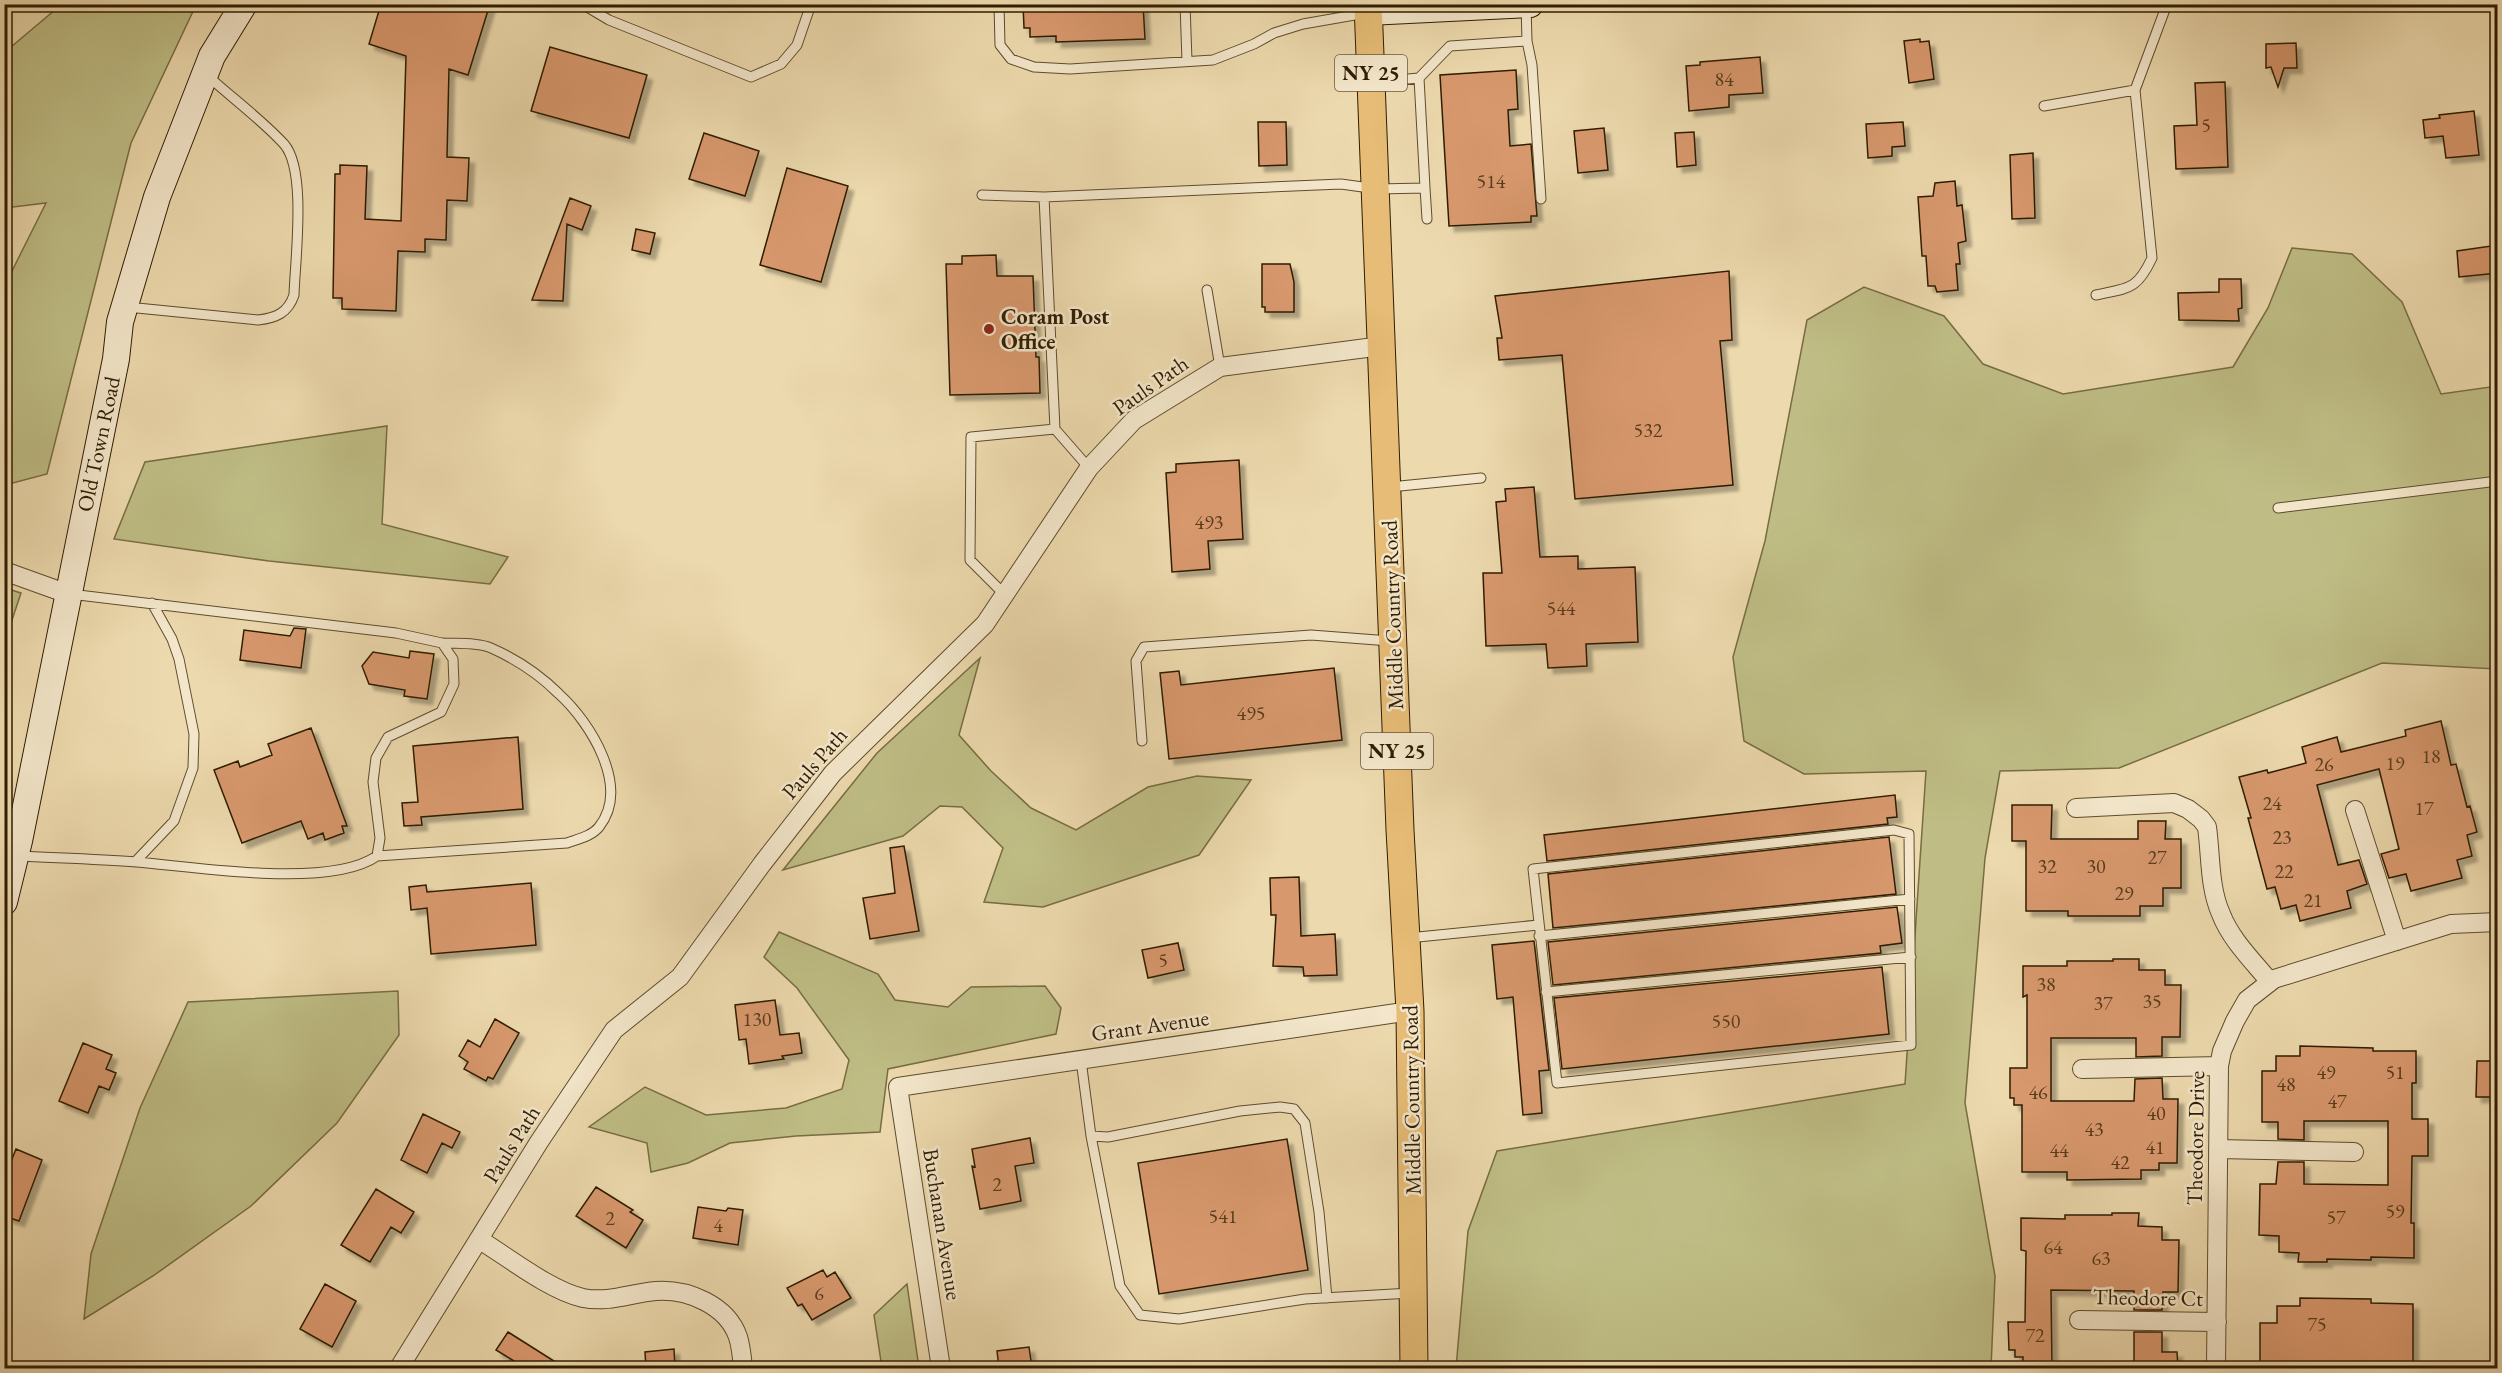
<svg xmlns="http://www.w3.org/2000/svg" width="2502" height="1373" font-family="'EB Garamond',serif">
	<defs>
		<filter id="shadow"><feDropShadow dx="5.5" dy="5.5" stdDeviation="1.5" flood-color="#0004"/></filter>
	</defs>
	<rect width="100%" height="100%" fill="#ecd9ad"/>
	<filter id="stains"><feTurbulence type="fractalNoise" baseFrequency=".00333" numOctaves="4"/><feColorMatrix values="0 0 0 0 .2 0 0 0 0 .09 0 0 0 0 .02 0 0 0 .5 -.17"/></filter>
	<radialGradient id="worn" r=".72"><stop offset=".6" stop-color="#630" stop-opacity="0"/><stop offset="1" stop-color="#630" stop-opacity=".3"/></radialGradient>
	<path fill="#bfbd85" stroke="#776d43" stroke-width="1.5" d="M62,4L196,5L131,143L47,474L5,485V278L10,275L46,203L5,208V52Z
		M2292,248L2352,254L2402,302L2441,394L2497,386V669L2382,663L2119,768L2000,771L1985,858L1965,1103L1995,1276L1991,1368H1456L1468,1231L1497,1151L1905,1084L1926,771L1804,774L1744,741L1733,657L1765,541L1807,320L1864,287L1944,316L1983,364L2063,394L2233,367L2268,308Z
		M387,426L382,524L508,557L490,584L269,561L114,539L145,462Z
		M5,588L21,593L5,641L4,588Z
		M980,658L959,735L991,771L1031,808L1076,830L1148,787L1197,776L1251,780L1199,855L1043,907L984,902L1003,848L962,807L940,806L903,836L783,870L877,753Z
		M779,932L878,974L895,1000L948,1007L971,987L1045,986L1061,1008L1056,1034L888,1069L880,1132L796,1136L730,1143L688,1163L651,1172L647,1143L589,1127L645,1087L706,1115L786,1108L842,1089L849,1060L797,988L764,957Z
		M398,991L399,1035L337,1123L251,1206L153,1276L84,1319L91,1254L140,1108L188,1002Z
		M907,1284L919,1368H882L874,1315Z"/>
	<path fill="#d8986d" stroke="#2f1d01" stroke-width="1.5" filter="url(#shadow)" d="M381,4H490L468,75L449,69L447,157L469,158L467,201L447,200L446,240L425,239V252L398,251L396,311L342,309V298H333L335,174H340V165L367,166L365,219L401,221L406,56L369,44Z
		M1023,4H1143L1145,39L1056,42V36L1030,37V28H1024Z
		M1920,39V42L1929,41L1934,79L1909,83L1904,41Z
		M2296,43L2297,68H2284L2278,87L2271,67L2266,68V44Z
		M550,47L647,75L629,138L531,111Z
		M1760,57L1763,93L1729,95V107L1689,111L1686,66L1700,65V62Z
		M1516,70L1518,109L1508,110L1510,146L1531,144L1537,216H1531V222L1449,226L1440,75Z
		M2225,82L2228,167L2176,169L2174,126L2197,125L2195,83Z
		M2474,111L2479,155L2446,158L2443,136L2425,138L2423,120L2440,118L2439,115Z
		M1258,122H1286L1287,165L1259,166Z
		M1903,122L1905,146L1892,147V156L1868,158L1866,124Z
		M1604,128L1608,170L1578,173L1574,131Z
		M1694,132L1696,165L1677,167L1675,133Z
		M704,133L759,151L745,196L689,179Z
		M2033,153L2035,218L2012,219L2010,155Z
		M787,168L848,186L821,282L760,265Z
		M1955,181L1957,206L1962,205L1966,241L1958,243L1960,264H1956L1958,290L1937,292L1935,286H1928L1926,256H1922L1918,197L1933,196L1935,183Z
		M570,198L591,206L582,230L567,224L563,301L532,300Z
		M636,229L655,233L650,254L632,250Z
		M2498,245V273L2459,277L2457,251Z
		M996,255L997,276H1033L1036,357H1039L1040,393L950,395L946,264H962V256Z
		M1262,264H1290L1294,282V312H1265V307H1262Z
		M1729,271L1732,340L1720,341L1733,485L1575,499L1562,355L1499,360L1497,338H1502L1495,296Z
		M2219,279H2241L2242,308L2238,309L2239,321L2179,320L2178,293L2219,292Z
		M1239,460L1243,539L1208,541L1210,569L1172,572L1166,473L1176,472V464Z
		M1534,487L1540,557L1578,556V569L1635,567L1638,642L1586,644L1587,666L1548,668L1546,644L1486,646L1483,573H1502L1496,502L1506,501L1505,489Z
		M294,628L306,629L301,668L240,660L244,630L290,636Z
		M410,651L434,654L427,699L404,696L405,690L369,684L362,666L373,652L409,658Z
		M1334,668L1342,740L1169,759L1160,673L1179,671L1181,685Z
		M2441,721L2451,765L2456,764L2467,807L2470,806L2477,832L2467,835L2472,856L2457,860L2462,878L2411,891L2406,874L2389,878L2381,854L2399,849L2379,769L2317,785L2338,865L2359,860L2367,884L2347,891L2351,908L2300,921L2296,905L2281,909L2275,887L2267,889L2248,818H2251L2239,777L2267,770L2268,773L2306,763L2302,747L2337,737L2341,752L2406,736L2405,730Z
		M311,728L347,826H342L344,833L325,840L323,833L308,839L301,821L242,843L214,770L238,761L240,767L272,755L268,744Z
		M518,737L523,809L421,817L422,825L404,826L402,803L418,802L413,746Z
		M1895,795L1897,817L1887,818L1888,824L1547,861L1544,835Z
		M2012,805H2052L2051,839H2138V821H2166L2165,839H2181V888H2163V906H2140V916H2068V911H2026V841H2012Z
		M1889,837L1896,894L1553,928L1548,874Z
		M904,846L919,931L870,939L863,898L895,893L890,848Z
		M1299,877L1301,936L1335,934L1337,975L1304,976L1303,967L1273,966L1276,915H1271L1270,878Z
		M531,883L536,945L431,954L427,908L411,910L409,887L426,885L427,892Z
		M1897,907L1902,943L1880,946L1881,953L1553,985L1548,942Z
		M1534,941L1549,1070L1539,1071L1542,1113L1523,1115L1513,997L1497,999L1492,945Z
		M1178,943L1184,970L1148,978L1142,950Z
		M2113,959H2139V970H2165V985H2181L2180,1037H2162V1056L2136,1057V1038H2051V1101H2134L2135,1079L2162,1078L2163,1099H2178L2177,1163H2159V1170H2141V1179L2067,1180V1172H2022V1105H2014V1098H2010V1068H2027V995L2023,997V966H2067V961H2113Z
		M1882,967L1889,1034L1562,1069L1554,998Z
		M775,1000L780,1035L799,1033L802,1053L782,1056L784,1059L749,1064L746,1039L739,1040L735,1005Z
		M495,1019L519,1033L493,1079L488,1077L486,1081L464,1069L468,1062L459,1056L468,1040L480,1047Z
		M83,1043L112,1055L106,1069L116,1073L109,1090L99,1086L88,1113L59,1101Z
		M2300,1046L2373,1048V1051H2416V1083H2412V1119H2428V1156H2412L2411,1223H2414V1258L2371,1257V1260L2327,1259V1262H2298L2299,1253L2279,1252V1236L2259,1235L2260,1184H2276L2278,1162H2304V1184L2388,1185V1121H2304V1140L2278,1139V1122H2262V1071H2276V1056H2300Z
		M2477,1061H2498V1097H2476Z
		M423,1114L460,1132L452,1148L442,1143L427,1173L401,1160Z
		M1030,1138L1034,1163L1015,1166L1021,1201L980,1209L972,1166L975,1167L972,1149Z
		M1287,1139L1308,1270L1159,1294L1138,1163Z
		M16,1149L42,1160L19,1221L4,1216V1179Z
		M596,1187L633,1210L630,1212L643,1220L626,1248L576,1216Z
		M376,1189L414,1212L401,1233L391,1227L370,1262L341,1245Z
		M698,1207L726,1211L728,1208L743,1210L738,1245L693,1238Z
		M2112,1213H2139L2138,1226L2162,1227V1240H2179L2178,1292H2163L2162,1310H2134V1291L2051,1290L2052,1368H2023V1357H2015V1350H2009L2008,1322H2025L2026,1251L2021,1250V1218L2065,1219V1215H2112Z
		M823,1270L827,1277L835,1272L851,1298L812,1320L802,1304L798,1306L787,1288Z
		M325,1284L356,1301L332,1347L300,1329Z
		M2300,1298L2371,1299V1303L2413,1304V1368H2260V1323H2277V1306H2300Z
		M508,1332L565,1368H509L514,1361L496,1350Z
		M2134,1332H2162V1352H2177L2178,1368H2134Z
		M1029,1347L1032,1368H999L997,1351Z
		M674,1349L675,1368H646L645,1352Z"/>
	<g fill="none" stroke-linecap="round" stroke-linejoin="round">
		<g stroke="#5e4c2c" stroke-width="11">
			<path id="lane" d="M582,4L609,20L751,77L781,64L797,45L811,4
				M999,4L1000,45L1011,59L1034,67L1070,69L1213,60L1254,44L1274,33L1303,24L1366,13
				M1185,4L1187,61
				M1527,41L1532,65L1541,199
				M1374,82L1419,78
				M2044,106L2135,90
				M1425,188L1427,219
				M982,195L1044,197L1341,184L1377,189L1425,188L1419,78L1450,46L1527,41L1526,5
				M1044,197L1055,429L1089,468
				M1207,290L1220,367
				M2096,295C2129,288 2137,290 2152,258L2135,90L2167,4
				M127,307L258,320C276,318 288,313 294,295C295,260 307,170 284,144C262,120 232,98 208,76
				M1390,487L1481,478
				M2278,508L2498,481
				M1004,594L970,560L971,437L1055,429
				M1142,741L1136,661L1144,647L1311,635L1390,641
				M1894,830L1909,834L1911,1045L1557,1083L1533,869Z
				M18,856C58,858 98,859 137,862C195,867 330,889 377,856L380,838L373,782L376,758L388,737L441,712L454,684L453,659L442,643L396,633L70,594
				M377,856L567,843C578,839 592,836 599,827C631,787 590,722 559,694C540,675 516,659 491,648C478,642 456,644 442,643
				M135,862L174,821L193,768L194,734L179,659L172,639L152,603
				M1539,936L1910,899
				M1408,938L1538,925
				M1546,992L1911,957
				M1081,1060L1091,1136L1120,1286L1140,1315L1179,1319L1305,1299L1411,1293
				M1091,1136L1108,1137L1240,1111L1280,1107L1294,1109L1305,1123L1319,1212L1327,1298"/>
		</g>
		<g stroke="#5e4c2c" stroke-width="20">
			<path id="street" d="M4,571L68,594
				M2076,808L2174,803L2188,809L2201,819L2207,827C2211,856 2209,887 2221,914C2231,940 2253,961 2270,982
				M2355,810L2397,941
				M2082,1069L2219,1066
				M2218,1149L2354,1152
				M480,1240C509,1258 551,1291 583,1298C609,1303 631,1293 656,1291C688,1289 727,1305 738,1337C741,1346 742,1358 743,1368
				M2079,1320L2217,1322
				M399,1368L539,1142L614,1030L680,977L762,864L833,773L985,624L1089,468L1134,420L1220,367L1382,346
				M941,1368L898,1087L1410,1011
				M2216,1368L2219,1066L2222,1051L2235,1021L2247,1000L2274,979L2451,924L2498,922"/>
		</g>
		<g stroke="#2f1d01" stroke-width="28">
			<path id="secondary" d="M1368,12L1530,4
				M4,902L19,841L116,359L120,322L157,197L212,56L244,4"/>
		</g>
		<g stroke="#2f1d01" stroke-width="29">
			<path id="primary" d="M1368,4L1400,830L1410,1011L1414,1368"/>
		</g>
		<use href="#lane" stroke="#f3e6ca" stroke-width="9"/>
		<use href="#street" stroke="#f3e6ca" stroke-width="18"/>
		<use href="#secondary" stroke="#f3e6ca" stroke-width="26"/>
		<use href="#primary" stroke="#e6bc76" stroke-width="27"/>
	</g>
	<circle fill="#8f2418" stroke="#f3e6ca" stroke-width="2" cx="989" cy="329" r="6"/>
	<g text-anchor="middle" stroke-width="5" stroke-linejoin="round" paint-order="stroke">
		<g font-size="20" fill="#593c1c">
			<text x="1724" y="86">84</text>
			<text x="2206" y="132">5</text>
			<text x="1491" y="188">514</text>
			<text x="1648" y="437">532</text>
			<text x="1209" y="529">493</text>
			<text x="1561" y="615">544</text>
			<text x="1251" y="720">495</text>
			<text x="2431" y="763">18</text>
			<text x="2395" y="770">19</text>
			<text x="2324" y="771">26</text>
			<text x="2272" y="810">24</text>
			<text x="2424" y="815">17</text>
			<text x="2282" y="844">23</text>
			<text x="2157" y="864">27</text>
			<text x="2047" y="873">32</text>
			<text x="2096" y="873">30</text>
			<text x="2284" y="878">22</text>
			<text x="2124" y="900">29</text>
			<text x="2313" y="907">21</text>
			<text x="1163" y="967">5</text>
			<text x="2046" y="991">38</text>
			<text x="2152" y="1008">35</text>
			<text x="2103" y="1010">37</text>
			<text x="757" y="1026">130</text>
			<text x="1726" y="1028">550</text>
			<text x="2326" y="1079">49</text>
			<text x="2395" y="1079">51</text>
			<text x="2286" y="1091">48</text>
			<text x="2038" y="1099">46</text>
			<text x="2337" y="1108">47</text>
			<text x="2156" y="1120">40</text>
			<text x="2094" y="1136">43</text>
			<text x="2155" y="1154">41</text>
			<text x="2059" y="1157">44</text>
			<text x="2120" y="1169">42</text>
			<text x="997" y="1191">2</text>
			<text x="2395" y="1218">59</text>
			<text x="1223" y="1223">541</text>
			<text x="2336" y="1224">57</text>
			<text x="610" y="1225">2</text>
			<text x="718" y="1232">4</text>
			<text x="2053" y="1254">64</text>
			<text x="2101" y="1265">63</text>
			<text x="819" y="1300">6</text>
			<text x="2317" y="1331">75</text>
			<text x="2035" y="1342">72</text>
		</g>
		<g fill="#f3e6ca" stroke="#6a593d" stroke-width="1.5">
			<rect x="1335" y="55" width="72" height="36" rx="4.5"/>
			<rect x="1361" y="733" width="72" height="36" rx="4.5"/>
		</g>
		<g font-size="21" font-weight="bold" fill="#2f1d01">
			<text x="1371" y="80">NY 25</text>
			<text x="1397" y="758">NY 25</text>
		</g>
		<g font-size="22" font-weight="bold" fill="#2f1d01" stroke="#f3e6ca" text-anchor="start">
			<text x="1001" y="324">Coram Post<tspan x="1001" dy="25">Office</tspan></text>
		</g>
		<g font-size="22" fill="#2f1d01" stroke="#f3e6ca">
			<text transform="translate(1150 385) rotate(-35)" y="8">Pauls Path</text>
			<text transform="translate(98 444) rotate(-78)" y="8">Old Town Road</text>
			<text transform="translate(1392 615) rotate(-92)" y="8">Middle Country Road</text>
			<text transform="translate(814 763) rotate(-49)" y="8">Pauls Path</text>
			<text transform="translate(1150 1025) rotate(-8)" y="8">Grant Avenue</text>
			<text transform="translate(1411 1100) rotate(-91)" y="8">Middle Country Road</text>
			<text transform="translate(2195 1138) rotate(-89)" y="8">Theodore Drive</text>
			<text transform="translate(511 1144) rotate(-58)" y="8">Pauls Path</text>
			<text transform="translate(943 1224) rotate(81)" y="8">Buchanan Avenue</text>
			<text transform="translate(2148 1297) rotate(1)" y="8">Theodore Ct</text>
		</g>
	</g>
	<rect width="2502" height="1373" fill="none" stroke="#ecd9ad" stroke-width="24"/>
	<rect x="6" y="6" width="2490" height="1361" fill="none" stroke="#2f1d01" stroke-width="3"/>
	<rect x="12" y="12" width="2478" height="1349" fill="none" stroke="#2f1d01" stroke-width="1.5"/>
	<rect width="100%" height="100%" filter="url(#stains)"/>
	<rect width="100%" height="100%" fill="url(#worn)"/>
</svg>
